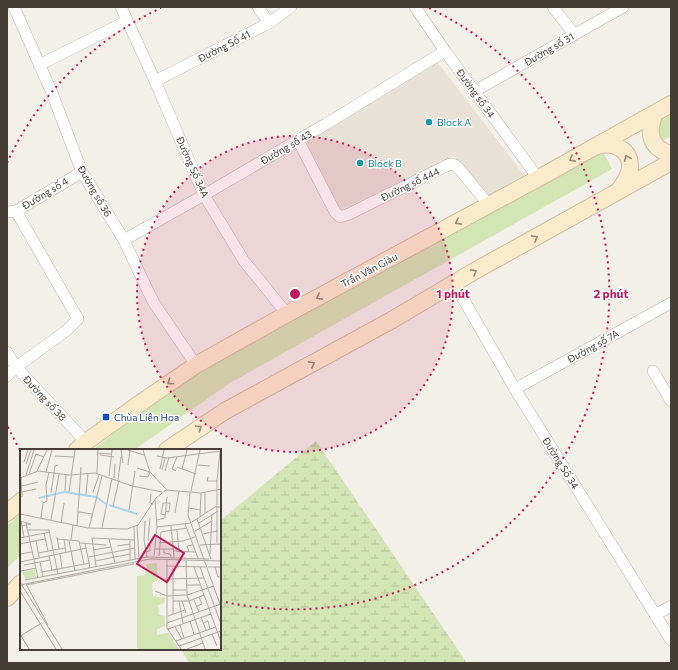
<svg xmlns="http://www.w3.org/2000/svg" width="678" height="670" font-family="Commissioner,sans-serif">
	<defs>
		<pattern id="wetland-marsh" width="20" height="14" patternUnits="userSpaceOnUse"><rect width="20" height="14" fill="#d3e4b5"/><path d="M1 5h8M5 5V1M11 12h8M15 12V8" fill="none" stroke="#b6c59c"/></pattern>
	</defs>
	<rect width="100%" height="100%" fill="#f3efe9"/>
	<path fill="#e7e1d7" d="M437,62L524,175L487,196L454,156L339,211L302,142Z"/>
	<path fill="#d3e4b5" d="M671,113V136L657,143L646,126Z
		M602,150L612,169L230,383L134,450H93L131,419L207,366Z
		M21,513V555L7,568V526Z"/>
	<path fill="url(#wetland-marsh)" d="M316,441L467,663H189L181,649H220V521Z"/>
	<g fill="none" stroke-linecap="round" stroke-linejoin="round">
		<g stroke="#beb6ac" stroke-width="12">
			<path id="minor" d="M14,7L52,93L82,172L124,240L146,287L154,303L196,365
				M121,7L155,81L204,195L244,261L287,314
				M258,7L269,23
				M415,7L445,51L538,178
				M553,7L574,34
				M39,65L127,21
				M155,81L269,23L291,7
				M475,91L623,7
				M298,140L335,212L340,217L349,214L450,164L455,165L460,170L489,205
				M7,212L16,211L82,172
				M124,240L204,195L298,140L326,124L445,51
				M454,283L515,389L671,640
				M7,352L16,367L86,442
				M653,371L671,401
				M7,376L16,367L66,331L78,319L16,211
				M515,389L671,303
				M655,615L671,606"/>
		</g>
		<g stroke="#cfbe9c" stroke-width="18">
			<path id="secondary" d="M655,113C647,132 649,148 671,154
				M597,146C613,141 631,149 630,168C629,177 624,183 619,190
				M77,450L86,442L139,404L196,365L287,314L548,173L671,104
				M167,450L225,411L392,320L473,272L671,162
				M7,513L21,501
				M7,598L21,583"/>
		</g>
		<use href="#minor" stroke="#fff" stroke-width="11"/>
		<use href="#secondary" stroke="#faebcc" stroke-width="16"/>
	</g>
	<defs><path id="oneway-chevron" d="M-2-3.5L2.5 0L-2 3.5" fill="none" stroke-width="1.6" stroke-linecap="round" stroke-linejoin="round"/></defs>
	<g stroke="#978c7b">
		<use href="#oneway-chevron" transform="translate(627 158) rotate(-114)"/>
		<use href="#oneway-chevron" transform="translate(572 159) rotate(151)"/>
		<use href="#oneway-chevron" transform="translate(458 222) rotate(152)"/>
		<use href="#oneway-chevron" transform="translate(535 238) rotate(-29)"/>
		<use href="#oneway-chevron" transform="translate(474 272) rotate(-29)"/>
		<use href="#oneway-chevron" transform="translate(319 297) rotate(152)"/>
		<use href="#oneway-chevron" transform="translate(312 364) rotate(-29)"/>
		<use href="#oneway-chevron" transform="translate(170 382) rotate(146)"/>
		<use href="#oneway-chevron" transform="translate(199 428) rotate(-33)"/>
	</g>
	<circle cx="295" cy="294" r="158" fill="#c2185b" fill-opacity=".12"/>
	<g fill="none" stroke="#c2185b" stroke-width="2" stroke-dasharray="2 4">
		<circle cx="295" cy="294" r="158"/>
		<path d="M20 450A316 316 0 0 1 7 425M7 163A316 316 0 0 1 161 8M429 8A316 316 0 0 1 221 601"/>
	</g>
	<g fill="#0f9aa8" stroke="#fff" stroke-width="1.5">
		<circle cx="429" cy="122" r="4"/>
		<circle cx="360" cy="163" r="4"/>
	</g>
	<rect fill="#1a4fb4" stroke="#fff" stroke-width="1.5" x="102" y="413" width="8" height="8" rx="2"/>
	<g text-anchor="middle" stroke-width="3" stroke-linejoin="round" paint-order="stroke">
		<g font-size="10" fill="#463f38" stroke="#fff">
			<text transform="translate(224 46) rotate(-27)" y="4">Đường Số 41</text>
			<text transform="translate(549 49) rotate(-30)" y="4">Đường số 31</text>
			<text transform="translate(476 93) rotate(54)" y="4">Đường số 34</text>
			<text transform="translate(286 147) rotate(-30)" y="4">Đường số 43</text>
			<text transform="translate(193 167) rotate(66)" y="4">Đường Số 34A</text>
			<text transform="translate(410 184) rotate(-26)" y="4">Đường số 444</text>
			<text transform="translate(95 191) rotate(60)" y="4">Đường số 36</text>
			<text transform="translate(45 193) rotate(-31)" y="4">Đường số 4</text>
			<text transform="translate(369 270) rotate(-28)" y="4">Trần Văn Giàu</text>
			<text transform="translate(593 346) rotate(-29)" y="4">Đường số 7A</text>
			<text transform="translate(45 398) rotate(47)" y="4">Đường số 38</text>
			<text transform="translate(561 463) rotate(58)" y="4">Đường Số 34</text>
		</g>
		<g font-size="10" fill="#0d838f" stroke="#fff" text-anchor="start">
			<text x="437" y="126">Block A</text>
			<text x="368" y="167">Block B</text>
		</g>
		<g font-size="10" fill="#164399" stroke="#fff" text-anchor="start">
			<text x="114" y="421">Chùa Liên Hoa</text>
		</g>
	</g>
	<g transform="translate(20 449)">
		<rect width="201" height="201" fill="#f3efe9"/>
		<path d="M15,120L16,128L6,130L2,123Z" fill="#d3e4b5"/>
		<path d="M137,114L138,131L132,134L133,147L145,149L144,154L138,156L139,166L145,167V177L137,180V186L148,184L159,200H117V127L125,126L126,115Z" fill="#d3e4b5"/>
		<path fill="none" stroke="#aad5eb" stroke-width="2" d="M19,49L44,43L76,48L86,55M89,56L117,65"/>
		<path fill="none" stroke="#aea9a2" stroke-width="1" d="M101,1L103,14M108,1L124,6M123,1L130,23L147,41M77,4L91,5M80,6L94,8M35,7L54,8M137,7L147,9L201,2M4,13L8,1M6,15L11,1M108,16L110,1M178,16L190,17M157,18L176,25M117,19L130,23L128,28L119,27M140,20L144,1M162,20L167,1M142,21L145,9M17,22L27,1M145,22L149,8M156,22L152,20L157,8M26,23L32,1M77,24L78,1M9,25L16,5L24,8M6,26L14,1M89,27L92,1M1,28L2,48M188,28L187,32H197M0,29L18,22L49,26L75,24L112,37L142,43M94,29L95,15M98,31L101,8M2,37L18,33M45,42L46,25M171,42L180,1M2,43L16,40M49,43L55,1M73,43L79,26M31,44L35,17L38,16M170,44L168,66L201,158M131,45L130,54L133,55M66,46L68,24M93,57L99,31M169,59L181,61M109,61L115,22M59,63L72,65M155,64L159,42M185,64V44M0,65L68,79L107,80L118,76L136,49L146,41L181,44L201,40M145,66L141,65L143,54H150L149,63L146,62M180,67L181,44M21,69L23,54L27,52L26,36L29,23M177,70L191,110M31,71L39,25M137,71L145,69L147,48M0,72L11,75L2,77M1,72L4,88M125,72L124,91L127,108M172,73L195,58H201M6,74L18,129M41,74L44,54M179,74L198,62M165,75L178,109M117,76L119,109M57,77L61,18M151,77L154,108M114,78L115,110M137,78L171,74M69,79L82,27M82,79L92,29M8,81H29L38,125M157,81L159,102M175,82L192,72M24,84L28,102M183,85L197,82M37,88L39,100M0,89L30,83M37,90L59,92L64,115M44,90L46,103M89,90L95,114M51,91L53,76M110,91V111M128,91L130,69M16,92L19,108M49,92L55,122M60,94L86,96M65,94L70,119M139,94L163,92L175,88M197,94V32L200,2M0,95L25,90M180,96L201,95M97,97L110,95M134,100H153M144,100V104L150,105L151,108M73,101L91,98M153,102L176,103M123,103L130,102V96M169,103L167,97L173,96M18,104L45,99M0,105L12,103M40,105L42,119M190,105L192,66M29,107L32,121M134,107L137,78L135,51M139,107L141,83L167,79M68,108L115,99M147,110V179L161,200M166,111L167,146L185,200M75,112L110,105M0,113L67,99M20,113L23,128M4,116L30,111M76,117L72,89L115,91M147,117L186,118M174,118L201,193M180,118L201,175M188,118H201M195,118L198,128H201M1,122L16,119M22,123L70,114M147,130L184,129M5,131L127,108L189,110M0,133L42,200M6,135L28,176M0,136L130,110L201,112M6,136L114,115M166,136H181M153,141H166M0,142L36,200M135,142L147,147L167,146L194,137M174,151L179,163M153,152H169L184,146M159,152L163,174M162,152L166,164M177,157L182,155L179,148M153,165V119M148,167L165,161M181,168L186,181M170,172L174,185M147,174L201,155M183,174L188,172L190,180M160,176L164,189M155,178L162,190M148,180L191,165M0,185L9,200M192,185L197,197M0,187L20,175M156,192L196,178M159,197L201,182M167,200L183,194"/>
		<path fill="#c2185b" fill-opacity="0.15" stroke="#c2185b" stroke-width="2" d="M135,86L164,104L147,133L117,115Z"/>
		<rect width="201" height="201" fill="none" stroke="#463f38" stroke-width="2"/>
	</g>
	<circle cx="295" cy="294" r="6" fill="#c2185b" stroke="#fff" stroke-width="2"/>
	<g font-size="12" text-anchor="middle" font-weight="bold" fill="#c2185b" stroke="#fff" stroke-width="3" stroke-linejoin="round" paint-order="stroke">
		<text x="453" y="298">1 phút</text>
		<text x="611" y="298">2 phút</text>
	</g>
	<rect width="678" height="670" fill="none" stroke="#463f38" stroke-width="16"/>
</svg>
